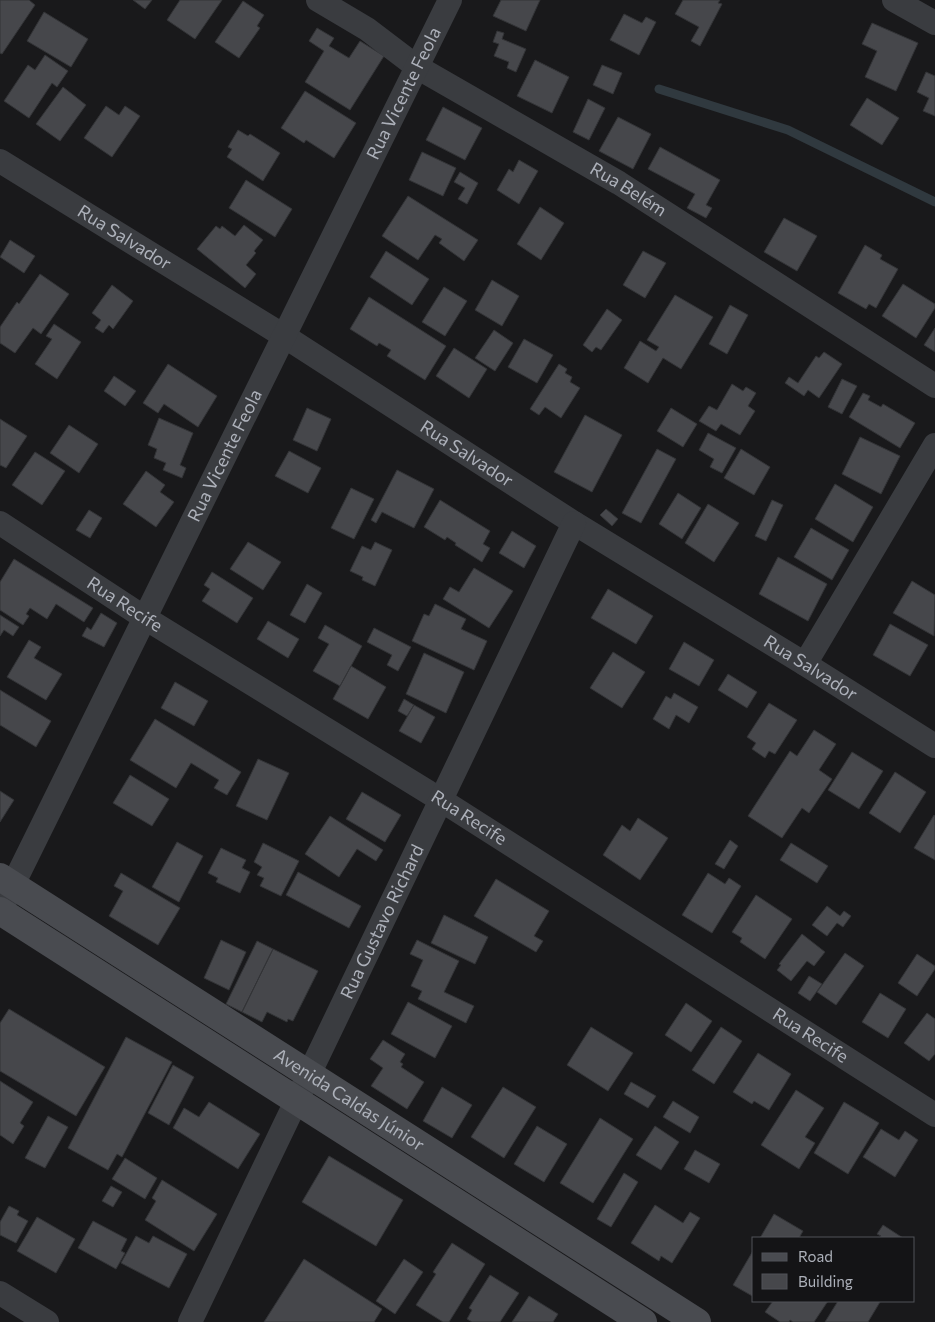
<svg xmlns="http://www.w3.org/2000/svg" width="935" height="1322" font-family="Commissioner,sans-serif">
	<rect width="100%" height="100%" fill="#19191b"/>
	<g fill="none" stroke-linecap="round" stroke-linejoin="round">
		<path stroke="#30393f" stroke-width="9" d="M659,89L788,130L935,202"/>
	</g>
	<path fill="#46474b" stroke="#333437" d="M0,0H29L35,5L2,54L0,53Z
		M133,0H152L145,9Z
		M180,0H222L195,39L167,20Z
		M501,0H540L526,31L493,16Z
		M683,0H720L718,3L722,4L700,46L691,41L699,27L675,14Z
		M243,1L264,15L257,26L260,28L239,58L215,42Z
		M44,12L88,39L71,67L27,41Z
		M624,14L642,23L646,17L656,22L639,55L610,40Z
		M872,23L918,43L896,91L865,77L877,51L862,44Z
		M317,28L334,38L329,46L349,58L360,41L384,56L350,110L305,82L324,51L309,41Z
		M497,31L504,33L502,39L526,49L516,72L507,68L509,62L494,56L499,44L493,42Z
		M45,55L68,71L57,87L52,83L29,118L4,101L28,65L35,70Z
		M535,60L569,77L552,113L517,96Z
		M602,65L622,73L613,94L593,85Z
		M926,72L935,76V116L923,111L929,98L917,92Z
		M63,87L86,105L60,141L36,124Z
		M305,91L356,123L334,158L306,140L304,143L281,128Z
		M867,98L899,118L882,145L850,125Z
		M588,99L605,108L589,140L573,132Z
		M106,106L119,115L125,106L140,116L112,157L84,138Z
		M443,107L482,128L465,160L426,140Z
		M618,117L651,134L633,169L599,151Z
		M238,130L248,136L250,134L280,153L263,181L227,157L232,149L228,147Z
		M660,147L720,180L706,205L712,208L706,218L687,208L695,194L648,169Z
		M422,152L456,168L443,196L409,180Z
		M519,160L538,171L519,204L497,190L509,169L513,172Z
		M460,172L478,183L467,204L458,199L465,188L454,182Z
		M246,180L292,209L275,237L229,208Z
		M408,196L478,240L464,261L439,243L442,239L435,235L418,260L382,236Z
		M540,207L564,223L541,260L517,244Z
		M784,218L817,236L797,271L764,252Z
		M244,225L263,240L254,251L256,253L246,265L256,274L245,288L197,249L216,226L220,229L222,226L235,236Z
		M10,240L35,256L24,273L0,257Z
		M865,245L882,255L880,259L898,269L876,308L869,304L866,309L838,293Z
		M386,251L429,279L412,305L370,277Z
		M643,251L666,263L645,298L623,285Z
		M40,274L69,294L41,334L33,328L15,353L0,343V327L17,302L19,304Z
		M492,280L519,296L502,326L475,310Z
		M903,284L935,304V308L916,338L882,316Z
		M112,285L133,301L113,329L109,325L103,333L95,328L101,320L92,313Z
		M444,287L467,301L445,336L422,322Z
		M675,295L713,317L681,369L663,358L648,383L624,368L640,341L656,351L659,347L647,340Z
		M369,297L446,346L425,380L387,356L391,350L379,343L377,346L350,329Z
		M730,305L748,315L727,354L709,344Z
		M607,309L622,320L601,350L596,347L592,352L583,345Z
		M54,324L81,342L57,379L35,364L52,339L46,336Z
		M935,328V352L924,345Z
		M494,330L513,343L495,371L475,358Z
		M524,339L553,355L537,383L508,367Z
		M454,348L487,369L469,398L436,376Z
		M824,352L842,364L819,398L808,390L804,396L785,383L789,377L798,383L816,356L819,358Z
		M168,364L217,396L198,427L164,404L158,413L143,403Z
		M559,364L567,369L565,373L572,377L570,382L580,388L561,418L545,407L539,415L530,409Z
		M114,376L136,391L125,406L104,391Z
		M842,379L857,386L842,414L828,407Z
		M732,384L743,391L746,387L756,393L748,406L755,411L740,435L721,424L716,431L699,421L709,406L717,410Z
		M863,393L870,396L868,400L881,407L883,404L915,423L900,448L849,417Z
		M307,408L331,419L317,451L293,440Z
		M671,408L697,424L683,447L657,431Z
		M585,415L622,435L592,492L554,472Z
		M159,418L193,433L180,465L186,468L182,478L163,470L166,463L154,458L157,449L148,445Z
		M0,419L27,436L6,468L0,465Z
		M69,425L98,444L79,473L50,453Z
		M708,433L736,448L722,473L710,467L714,459L699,450Z
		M860,437L900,456L881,494L842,474Z
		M657,449L676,459L641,523L622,513Z
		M741,449L770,467L754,495L724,478Z
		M289,451L321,468L308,493L275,476Z
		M35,452L65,471L42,505L12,485Z
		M397,470L434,489L414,528L382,512L376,523L371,520Z
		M146,471L165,485L160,492L174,502L156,527L123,504Z
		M835,484L873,507L853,542L815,519Z
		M351,488L374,499L354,539L331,528Z
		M678,493L701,508L682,539L659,524Z
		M440,500L490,531L483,544L490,548L482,562L455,545L456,543L447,537L445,540L424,527Z
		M772,500L783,505L766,541L755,536Z
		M708,504L739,523L714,562L685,543Z
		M606,509L618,519L612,526L600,515Z
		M89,510L102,518L90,538L76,530Z
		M811,528L849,550L832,580L794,557Z
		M512,531L536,546L524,568L499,553Z
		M248,542L281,562L263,590L230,569Z
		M375,542L392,550L375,586L362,580L363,577L350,571L362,546L371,550Z
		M778,557L827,584L808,621L759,594Z
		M14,559L93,608L84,622L56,604L47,619L30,608L26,614L29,616L23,625L0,610V582Z
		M474,568L513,591L489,628L443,599L450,587L459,592Z
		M212,572L253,598L237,623L202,601L210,589L204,585Z
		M912,581L935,595L934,636L893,613Z
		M307,584L322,593L305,623L290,615Z
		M608,589L653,616L636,644L591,618Z
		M435,604L466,619L461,629L487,641L474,670L412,641L424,614L429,616Z
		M101,613L117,623L104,647L82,636L87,627L91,630Z
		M0,615L19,627L13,636L4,630L0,636Z
		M268,621L299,639L288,658L257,639Z
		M890,624L928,645L910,676L873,655Z
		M325,625L362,646L340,686L313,671L329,644L318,638Z
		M374,628L411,647L398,671L387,665L392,655L367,642Z
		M29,640L41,647L34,658L62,674L46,700L7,677Z
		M684,642L714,660L699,686L669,669Z
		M613,652L645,672L622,708L590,688Z
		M424,653L464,672L446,713L406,694Z
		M351,666L386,687L368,719L333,699Z
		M728,674L757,692L747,708L718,690Z
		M175,682L208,701L194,726L161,708Z
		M0,690L51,721L36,747L0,725Z
		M674,693L698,707L689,723L676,715L669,729L653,719L666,696L671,699Z
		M404,699L414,705L407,716L398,711Z
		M769,703L797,720L775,754L769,751L765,758L752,749L756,743L747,737Z
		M414,705L435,717L421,743L399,731Z
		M155,719L241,772L227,795L214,788L219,780L191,763L176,788L130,760Z
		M814,730L836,744L819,770L832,779L809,813L802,808L782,838L748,816L790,751L797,756Z
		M852,752L883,771L859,809L828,790Z
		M258,759L289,773L267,820L236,806Z
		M895,772L926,792L900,833L869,813Z
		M130,775L169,799L152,826L113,803Z
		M0,791L14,800L0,822Z
		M362,792L401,815L385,842L346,819Z
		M934,815L935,816V860L914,848Z
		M330,816L383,850L376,861L357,849L339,877L305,854Z
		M638,818L668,838L640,880L603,855L622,825L630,831Z
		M730,840L738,846L724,869L715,864Z
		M177,842L203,856L179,902L152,887Z
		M263,843L299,861L281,896L260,886L264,878L257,875L262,867L254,862Z
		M791,843L828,866L817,883L780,860Z
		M221,848L246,860L242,868L250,872L240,893L216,882L218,878L208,873Z
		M298,872L361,906L349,928L286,895Z
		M121,873L180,908L158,945L109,916L123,891L114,886Z
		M708,873L725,884L729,878L741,886L712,933L682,915Z
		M496,879L549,911L534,936L543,941L536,952L474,916Z
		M756,895L792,919L765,959L740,942L742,938L732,932Z
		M827,906L840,916L844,911L851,916L843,927L837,923L827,936L812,925Z
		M444,915L488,937L475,964L431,943Z
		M802,934L825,952L814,966L807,961L791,981L777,970L781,965L779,964Z
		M221,940L246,952L229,990L204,978Z
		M417,940L459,961L444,992L474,1006L466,1023L418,999L422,991L411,986L423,960L410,954Z
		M257,941L273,949L242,1012L226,1004Z
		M273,949L318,971L293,1021L288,1019L287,1022L267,1012L262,1022L242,1012Z
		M845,953L864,966L836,1005L817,992Z
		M917,954L935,966V969L917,996L898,983Z
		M809,976L822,984L810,1001L798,993Z
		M880,993L906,1009L888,1038L862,1022Z
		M408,1002L452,1026L435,1058L391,1034Z
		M686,1003L712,1021L691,1052L665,1035Z
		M9,1009L105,1067L76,1116L0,1071V1023Z
		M927,1013L935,1019V1054L929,1061L904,1043Z
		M591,1027L633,1053L608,1091L567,1065Z
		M721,1027L742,1041L714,1084L692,1070Z
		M126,1037L172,1062L122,1157L117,1154L108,1170L68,1148Z
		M383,1040L405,1054L400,1062L403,1064L401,1067L424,1082L407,1109L371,1086L383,1068L370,1059Z
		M758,1053L791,1074L769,1110L754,1101L752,1104L733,1092Z
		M173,1065L194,1077L169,1125L148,1113Z
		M0,1081L33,1102L20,1123L24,1126L13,1144L0,1135Z
		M631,1082L656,1096L648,1108L624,1094Z
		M442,1087L472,1105L452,1138L423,1121Z
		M503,1087L536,1107L504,1158L471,1137Z
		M796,1090L824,1108L805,1137L815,1143L799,1169L761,1145Z
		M673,1101L699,1117L690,1133L663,1117Z
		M209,1102L260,1134L238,1169L173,1128L184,1108L199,1117Z
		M844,1102L879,1123L848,1174L814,1153Z
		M48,1116L68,1127L45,1168L25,1158Z
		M600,1118L633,1139L593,1203L560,1183Z
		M537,1126L567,1144L544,1182L514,1164Z
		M655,1126L679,1142L661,1170L636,1155Z
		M881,1129L899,1140L905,1131L918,1140L895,1177L863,1157Z
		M695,1150L720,1164L709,1183L684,1169Z
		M329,1156L403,1200L376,1246L302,1202Z
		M125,1158L157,1178L145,1199L112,1179Z
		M624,1173L638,1182L611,1227L597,1219Z
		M162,1180L217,1214L194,1251L145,1220L156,1201L152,1198Z
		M111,1186L122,1192L113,1207L102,1201Z
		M655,1205L683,1223L690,1212L700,1218L672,1263L661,1256L659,1261L631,1243Z
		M9,1206L19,1211L17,1215L28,1221L16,1243L0,1235V1222Z
		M774,1214L803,1231L799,1238H760Z
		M37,1217L75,1239L56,1273L17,1251Z
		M93,1221L127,1239L121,1251L125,1253L116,1269L78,1248Z
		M883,1225L903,1238H880L881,1236L877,1234Z
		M136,1236L149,1243L153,1236L187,1254L169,1288L121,1263Z
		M452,1243L485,1264L449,1322H443L416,1305L436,1274L433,1272Z
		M754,1249V1297L733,1285Z
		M304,1259L382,1309L374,1322H264Z
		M404,1259L423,1272L395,1314L376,1301Z
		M490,1275L519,1293L500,1322H472L467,1319L472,1310L469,1308Z
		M529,1296L558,1314L553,1322H512Z
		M773,1301H828L814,1322H793L790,1320L789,1322H780L765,1312Z
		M838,1301H878L880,1302L868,1322H825Z"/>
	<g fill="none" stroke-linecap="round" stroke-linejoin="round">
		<g stroke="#3a3c40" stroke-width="24">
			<path id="s1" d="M318,0L367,29L417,67L619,183L935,386"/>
			<path d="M894,0L935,23"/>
			<path id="s2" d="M0,161L284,336L574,523L805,664L935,746"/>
			<path id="s3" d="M0,523L145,618L441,800L935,1115"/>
			<path d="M805,664L935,445"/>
			<path id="s4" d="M0,911L450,0"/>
			<path d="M0,1293L47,1322"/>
			<path id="s5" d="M190,1322L574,523"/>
		</g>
		<g stroke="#494b50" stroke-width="28">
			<path id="s6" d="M0,877L697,1322"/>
			<path d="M0,911L643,1322"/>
		</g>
	</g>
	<g text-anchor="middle" stroke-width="5" stroke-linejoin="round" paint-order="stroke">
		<g font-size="18" fill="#adb1ba" stroke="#141416">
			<text dy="6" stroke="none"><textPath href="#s4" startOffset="912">Rua Vicente Feola</textPath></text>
			<text dy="6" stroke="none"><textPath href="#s1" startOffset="364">Rua Belém</textPath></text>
			<text dy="6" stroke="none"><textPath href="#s2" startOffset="146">Rua Salvador</textPath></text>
			<text dy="6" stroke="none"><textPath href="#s2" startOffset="551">Rua Salvador</textPath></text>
			<text dy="6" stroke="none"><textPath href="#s4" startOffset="508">Rua Vicente Feola</textPath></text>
			<text dy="6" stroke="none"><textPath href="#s3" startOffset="149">Rua Recife</textPath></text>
			<text dy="6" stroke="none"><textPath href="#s2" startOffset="956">Rua Salvador</textPath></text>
			<text dy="6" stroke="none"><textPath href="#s3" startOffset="554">Rua Recife</textPath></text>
			<text dy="6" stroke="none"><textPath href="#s5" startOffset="444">Rua Gustavo Richard</textPath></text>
			<text dy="6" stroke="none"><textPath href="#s3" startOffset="959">Rua Recife</textPath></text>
			<text dy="6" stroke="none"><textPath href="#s6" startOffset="414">Avenida Caldas Júnior</textPath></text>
		</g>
	</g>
	<rect x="752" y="1237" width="162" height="65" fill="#141416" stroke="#515358"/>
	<rect x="762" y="1253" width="25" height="8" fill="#494b50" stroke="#515358"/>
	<text x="798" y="1262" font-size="15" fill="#adb1ba">Road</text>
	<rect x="762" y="1274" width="25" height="15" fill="#46474b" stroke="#515358"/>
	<text x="798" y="1287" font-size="15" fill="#adb1ba">Building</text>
</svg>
